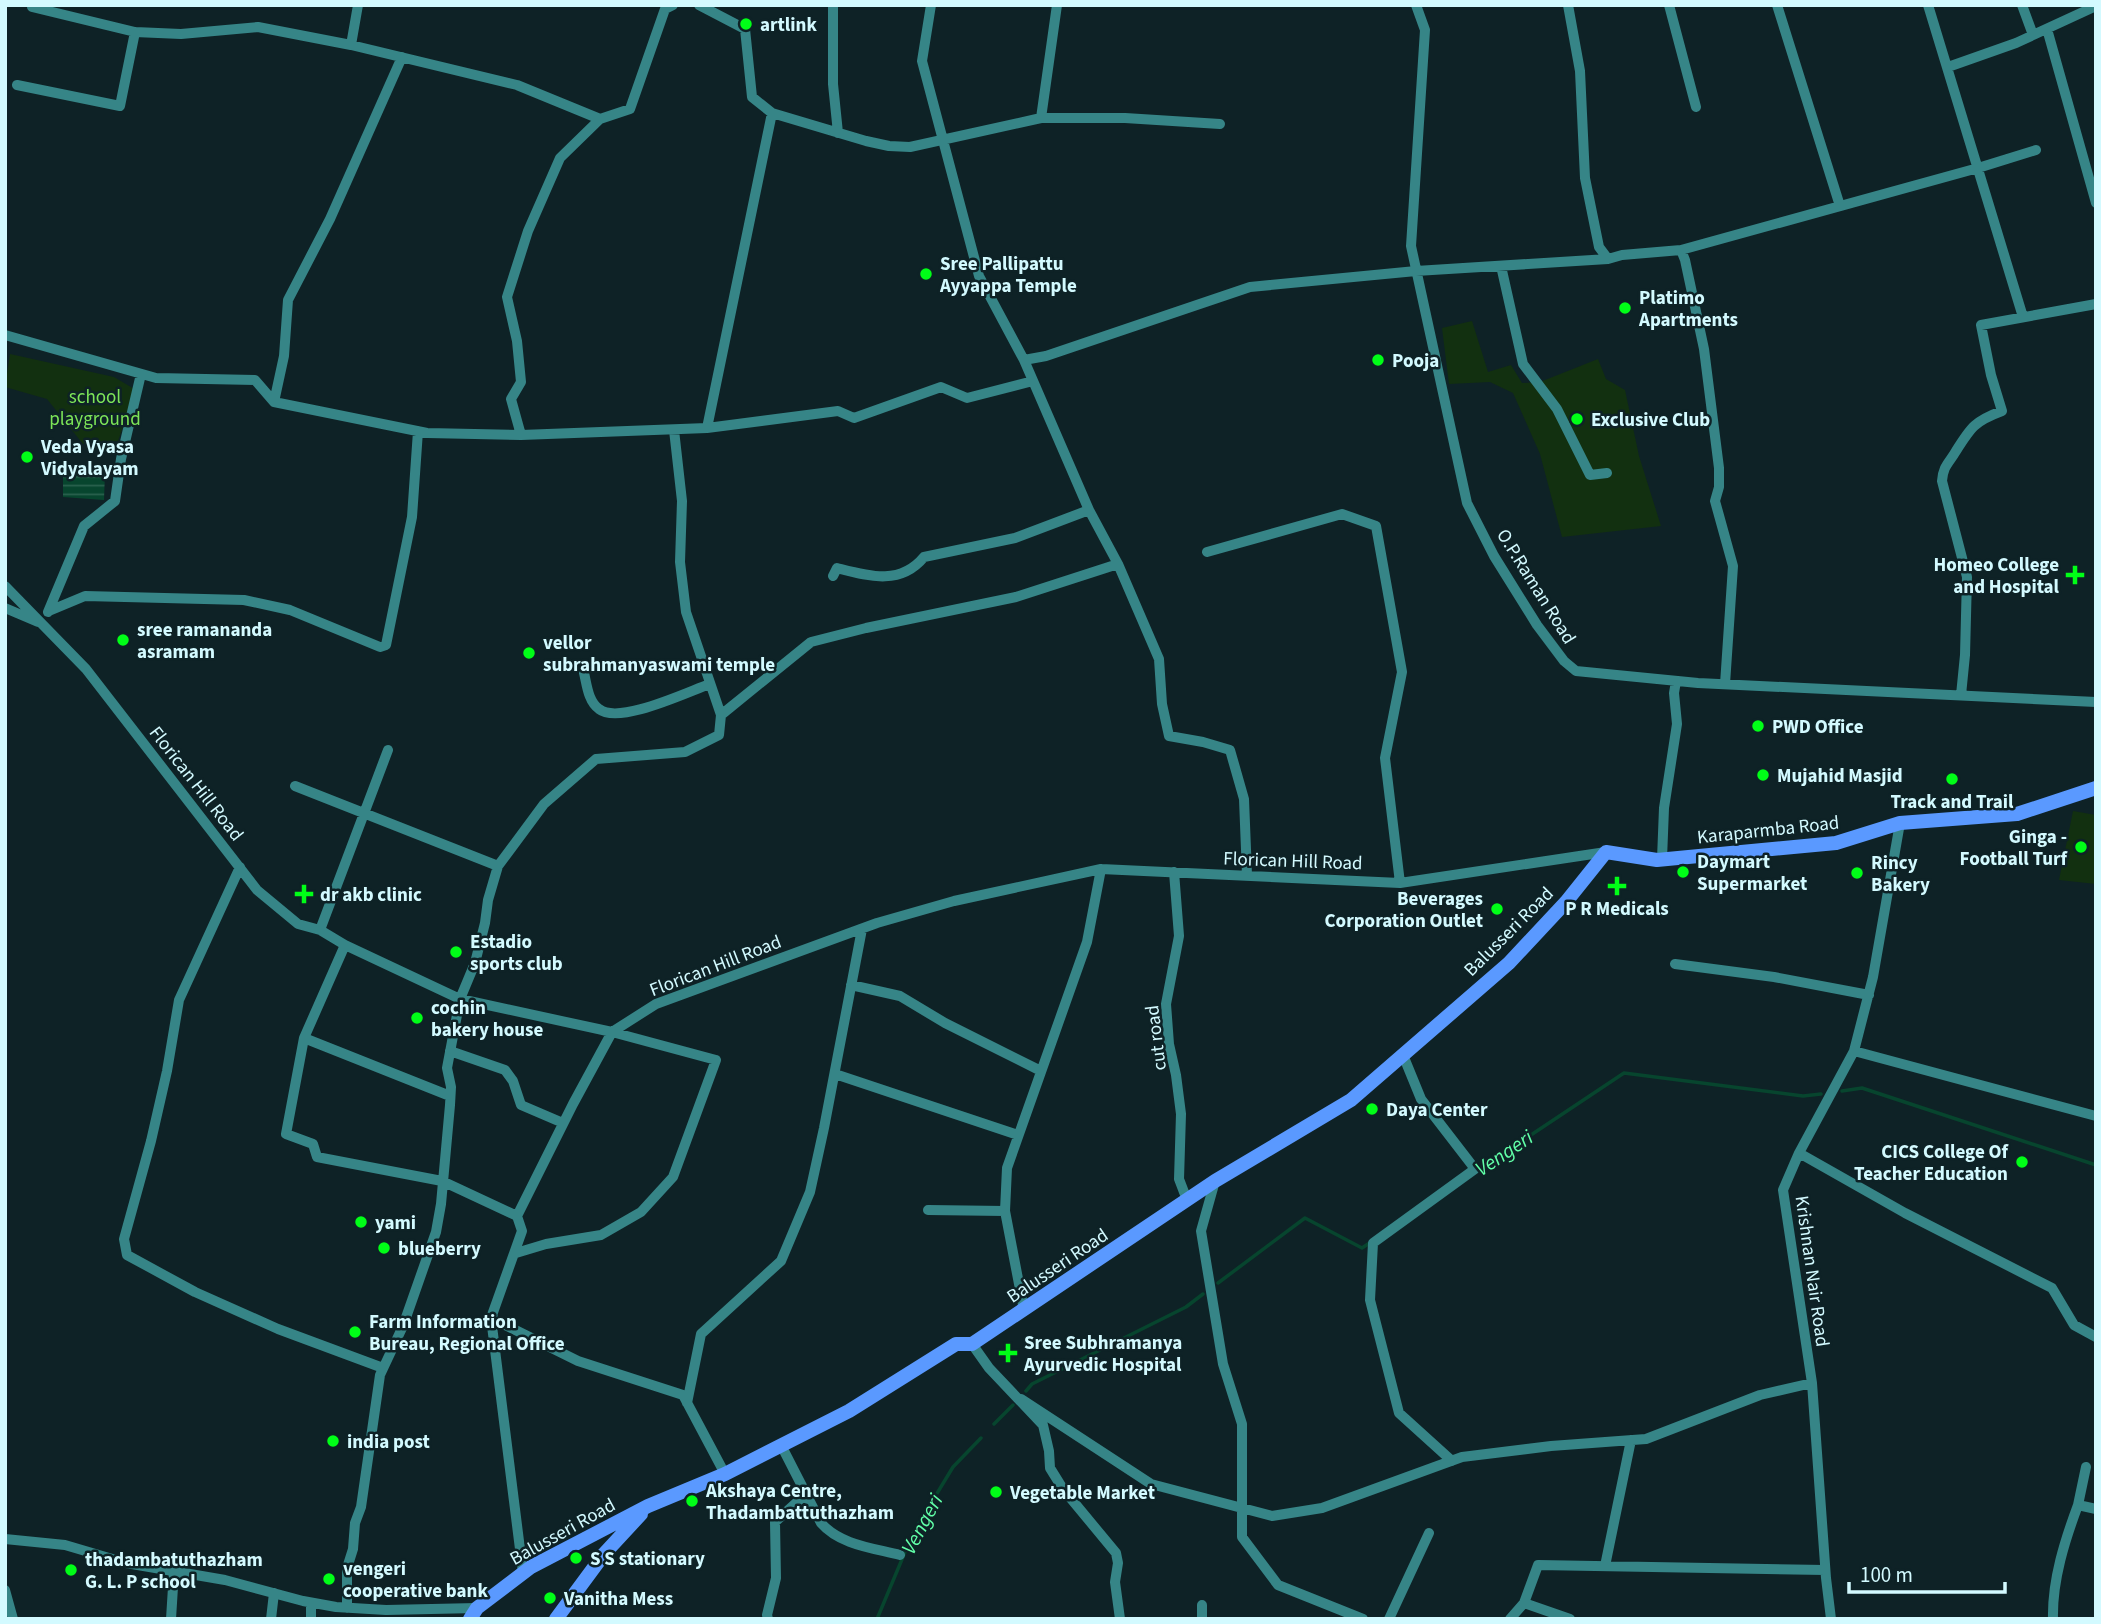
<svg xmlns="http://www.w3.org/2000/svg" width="2101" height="1624" font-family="'Source Sans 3',sans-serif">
	<defs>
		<pattern id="water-rules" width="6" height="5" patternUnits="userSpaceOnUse" patternTransform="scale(1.75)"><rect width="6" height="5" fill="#07452e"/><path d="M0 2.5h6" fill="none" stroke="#2a614d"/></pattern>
	</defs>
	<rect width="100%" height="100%" fill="#0e2226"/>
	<path fill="#123010" d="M1472,321L1488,372L1511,365L1522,383L1540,382L1598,359L1606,379L1625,390L1639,456L1661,526L1562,537L1540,454L1513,393L1490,382L1449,384L1442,328Z
		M10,354L114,377L136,390L118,441L83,444L47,399L5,387Z
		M2073,811L2096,815V884L2059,880Z"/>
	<path fill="url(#water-rules)" d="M63,468L105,472L104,500L63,497Z"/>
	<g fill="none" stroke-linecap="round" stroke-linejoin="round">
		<path stroke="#07452e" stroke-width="3.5" d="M1842,1091L1862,1088L2096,1165
			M1477,1171L1624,1073L1803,1096L1821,1094
			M1218,1283L1305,1218L1362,1248L1371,1242
			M1026,1391L1032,1384L1186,1307L1203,1294
			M994,1424L1013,1405
			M877,1619L913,1533L953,1467L981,1438"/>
		<path stroke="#368587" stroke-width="10" d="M699,5L745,29L752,97L772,113L866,141L889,146L910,147L1041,118H1125L1220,124
			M833,5V84L838,133
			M931,5L922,61L979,276L1024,360
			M1416,5L1425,30L1411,246L1467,503L1494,556L1537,625L1564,661L1576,671L1698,683L2096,702
			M1568,5L1580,71L1585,178L1599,247L1608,259L1622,255L1681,250L1685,260L1704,349L1719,468V487L1715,501L1733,566L1725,684
			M1669,5L1696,107
			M1777,5L1840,206
			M1928,5L2023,317
			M2022,5L2033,35
			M32,7L135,32L181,34L258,27L351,45L517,85L600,119
			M2047,29L2096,203
			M351,45L358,5
			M1948,67L2016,43L2096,6
			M17,85L120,106L135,32
			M1041,118L1057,5
			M1681,250L1978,168L2036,150
			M1501,266L1523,364L1557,409L1590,475L1607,473
			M5,335L156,378L255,380L274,402L427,433L521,435L707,428L838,411L854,418L941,387L967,398L1033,381
			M274,402L284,356L288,300L330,219L402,57
			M707,428L772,113
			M674,430L682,501L680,562L686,612L721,715L811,642L866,628L1016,597L1118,564
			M521,435L511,399L521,382L517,341L507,297L528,231L560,158L600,119L630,109L665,9L673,5
			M1089,510L1024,360L1046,356L1250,287L1416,271L1608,259
			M1207,552L1342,514L1376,526L1402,672L1385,758L1400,883
			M833,576L837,568C868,576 900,586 924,557L1015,538L1089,510L1118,564L1159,659L1162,704L1169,736L1203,742L1230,750L1244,799L1247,875
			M5,586L86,669L257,890L298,924L320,930L345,945L460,999L612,1032L656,1004L877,923L954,901L1101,869L1400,883L1606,852
			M5,608L38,622
			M49,611L85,596L244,600L290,610L380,647L386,645L412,517L418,431
			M48,612L84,526L115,501L121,459L141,374
			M584,673C587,685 588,701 599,709C619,725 687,692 710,684
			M1961,695L1965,655L1967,577L1942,481C1943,466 1949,463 1956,451C1971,427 1975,421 2002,411L1991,375L1981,325L2096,304
			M295,786L498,866
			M1662,859L1664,808L1677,724L1674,693L1676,681
			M240,867L179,1000L167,1071L151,1141L124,1239L127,1255L195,1292L278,1329L383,1368
			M1174,872L1179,936L1166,1004L1169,1044L1176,1075L1181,1114L1179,1179L1187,1200
			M320,930L388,750
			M345,945L304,1038L450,1096
			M1675,964L1774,977L1869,995
			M851,985L900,996L945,1023L1041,1071
			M304,1038L286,1134L313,1144L317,1157L442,1181L517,1216L522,1231L491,1318L578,1361L683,1395L725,1474
			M450,1051L505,1070L513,1081L521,1105L563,1123
			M1854,1051L2096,1116
			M1403,1055L1421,1099L1475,1169L1373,1243L1370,1300L1399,1413L1452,1461
			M835,1074L1018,1135
			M1799,1153L1905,1213L2052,1288L2074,1325L2096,1337
			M1215,1181L1201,1231L1223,1364L1242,1424V1537L1278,1585L1363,1619
			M928,1210L1005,1211
			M516,1253L546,1244L601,1235L641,1212L673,1177L716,1060L612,1032L573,1104L517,1216
			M1024,1310L1005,1211L1007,1168L1087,942L1101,869
			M491,1318L523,1573
			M972,1344L989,1368L1043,1425L1049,1451L1050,1468L1063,1489L1116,1553L1118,1563L1115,1582L1120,1619
			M1021,1399L1151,1484L1272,1516L1322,1508L1462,1457L1551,1446L1646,1439L1760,1395L1812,1383
			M687,1403L701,1334L781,1261L810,1192L824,1128L862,929
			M781,1445L821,1523C840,1545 873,1548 900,1555
			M2078,1505L2086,1467
			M5,1539L65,1545L126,1563L225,1580L303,1601L336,1607L386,1610L477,1608
			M1605,1566L1631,1440
			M5,1590L13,1619
			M1524,1603L1538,1565L1825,1570
			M347,1608V1568L353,1549L355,1523L361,1507L380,1375L403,1326L436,1232L441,1204L450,1105L451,1087L447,1068L460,999L475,963L485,923L488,900L498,866L544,804L596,759L685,752L719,735L721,715
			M171,1619L174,1571
			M271,1619L274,1593
			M311,1619V1603
			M768,1619L767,1615L776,1578L775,1522L806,1494
			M1202,1619V1605
			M1389,1619L1429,1533
			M1510,1619L1524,1603L1570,1619
			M1831,1619L1826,1578L1812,1383L1783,1190L1799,1153L1854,1051L1873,977L1900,823
			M2053,1619C2052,1580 2065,1540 2078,1505L2096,1509"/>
		<path stroke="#5a99ff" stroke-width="14" d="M470,1619L477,1608L531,1567L648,1506L725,1474L849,1411L956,1344H972L1215,1181L1351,1100L1509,963L1566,902L1606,852L1657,860L1836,843L1900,823L2017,814L2096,788
			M556,1619L604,1554L641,1514"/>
	</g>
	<g fill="#00fe17" stroke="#0e2226" stroke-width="2.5">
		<circle cx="746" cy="24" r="7"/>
		<circle cx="926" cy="274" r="7"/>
		<circle cx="1625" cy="308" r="7"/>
		<circle cx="1378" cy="360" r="7"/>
		<circle cx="1577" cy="419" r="7"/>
		<circle cx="27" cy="457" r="7"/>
		<path d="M2071.5 564.5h7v7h7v7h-7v7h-7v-7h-7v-7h7z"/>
		<circle cx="123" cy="640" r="7"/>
		<circle cx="529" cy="653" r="7"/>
		<circle cx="1758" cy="726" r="7"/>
		<circle cx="1763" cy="775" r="7"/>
		<circle cx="1952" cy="779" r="7"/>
		<circle cx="2081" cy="847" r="7"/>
		<circle cx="1683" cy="872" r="7"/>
		<circle cx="1857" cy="873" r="7"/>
		<path d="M1613.5 875.5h7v7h7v7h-7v7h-7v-7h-7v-7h7z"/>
		<path d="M300.5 883.5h7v7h7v7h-7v7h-7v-7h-7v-7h7z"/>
		<circle cx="1497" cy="909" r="7"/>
		<circle cx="456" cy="952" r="7"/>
		<circle cx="417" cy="1018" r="7"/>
		<circle cx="1372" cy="1109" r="7"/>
		<circle cx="2022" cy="1162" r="7"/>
		<circle cx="361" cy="1222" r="7"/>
		<circle cx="384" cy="1248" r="7"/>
		<circle cx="355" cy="1332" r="7"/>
		<path d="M1004.5 1342.5h7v7h7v7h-7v7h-7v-7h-7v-7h7z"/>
		<circle cx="333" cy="1441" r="7"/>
		<circle cx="996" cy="1492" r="7"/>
		<circle cx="692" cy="1501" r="7"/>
		<circle cx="576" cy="1558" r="7"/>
		<circle cx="71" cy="1570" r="7"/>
		<circle cx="329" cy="1579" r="7"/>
		<circle cx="550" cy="1598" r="7"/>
	</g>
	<g text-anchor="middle" stroke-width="5" stroke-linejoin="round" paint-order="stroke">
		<g font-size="19" font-weight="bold" fill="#d3faff" stroke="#0e2226" text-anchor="start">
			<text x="760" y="31">artlink</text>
			<text x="940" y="270">Sree Pallipattu<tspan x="940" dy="22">Ayyappa Temple</tspan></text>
			<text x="1639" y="304">Platimo<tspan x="1639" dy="22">Apartments</tspan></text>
			<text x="1392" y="367">Pooja</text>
			<text x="1591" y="426">Exclusive Club</text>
			<text x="41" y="453">Veda Vyasa<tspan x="41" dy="22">Vidyalayam</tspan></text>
			<text x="2059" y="571" text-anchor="end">Homeo College<tspan x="2059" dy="22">and Hospital</tspan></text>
			<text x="137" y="636">sree ramananda<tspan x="137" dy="22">asramam</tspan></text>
			<text x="543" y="649">vellor<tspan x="543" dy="22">subrahmanyaswami temple</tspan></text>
			<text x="1772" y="733">PWD Office</text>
			<text x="1777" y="782">Mujahid Masjid</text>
			<text x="1952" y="808" text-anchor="middle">Track and Trail</text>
			<text x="2067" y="843" text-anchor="end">Ginga -<tspan x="2067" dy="22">Football Turf</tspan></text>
			<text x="1697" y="868">Daymart<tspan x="1697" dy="22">Supermarket</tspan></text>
			<text x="1871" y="869">Rincy<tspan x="1871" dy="22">Bakery</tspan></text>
			<text x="320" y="901">dr akb clinic</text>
			<text x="1483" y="905" text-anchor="end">Beverages<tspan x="1483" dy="22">Corporation Outlet</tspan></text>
			<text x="1617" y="915" text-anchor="middle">P R Medicals</text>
			<text x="470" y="948">Estadio<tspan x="470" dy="22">sports club</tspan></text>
			<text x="431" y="1014">cochin<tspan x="431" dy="22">bakery house</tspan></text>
			<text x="1386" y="1116">Daya Center</text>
			<text x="2008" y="1158" text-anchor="end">CICS College Of<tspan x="2008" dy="22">Teacher Education</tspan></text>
			<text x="375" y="1229">yami</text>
			<text x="398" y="1255">blueberry</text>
			<text x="369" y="1328">Farm Information<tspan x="369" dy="22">Bureau, Regional Office</tspan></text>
			<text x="1024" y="1349">Sree Subhramanya<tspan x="1024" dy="22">Ayurvedic Hospital</tspan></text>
			<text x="347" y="1448">india post</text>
			<text x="706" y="1497">Akshaya Centre,<tspan x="706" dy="22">Thadambattuthazham</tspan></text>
			<text x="1010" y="1499">Vegetable Market</text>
			<text x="590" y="1565">S S stationary</text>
			<text x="85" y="1566">thadambatuthazham<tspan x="85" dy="22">G. L. P school</tspan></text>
			<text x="343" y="1575">vengeri<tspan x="343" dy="22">cooperative bank</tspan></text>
			<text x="564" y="1605">Vanitha Mess</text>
		</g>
		<g font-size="19" fill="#7de558" stroke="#0e2226">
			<text x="95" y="403">school<tspan x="95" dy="22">playground</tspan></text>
		</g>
		<g font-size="19" fill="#d3faff" stroke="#0e2226">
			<text transform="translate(1537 586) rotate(58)" y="7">O.P.Raman Road</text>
			<text transform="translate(197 783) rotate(52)" y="7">Florican Hill Road</text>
			<text transform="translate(1768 829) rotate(-6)" y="7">Karaparmba Road</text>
			<text transform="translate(1293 860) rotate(2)" y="7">Florican Hill Road</text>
			<text transform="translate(1508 931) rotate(-45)" y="7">Balusseri Road</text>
			<text transform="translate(715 965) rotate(-21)" y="7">Florican Hill Road</text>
			<text transform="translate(1155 1038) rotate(-97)" y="7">cut road</text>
			<text transform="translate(1057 1265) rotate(-34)" y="7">Balusseri Road</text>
			<text transform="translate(1813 1271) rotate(82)" y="7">Krishnan Nair Road</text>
			<text transform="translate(562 1531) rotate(-29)" y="7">Balusseri Road</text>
		</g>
		<g font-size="21" font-style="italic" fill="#61ffa8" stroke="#0e2226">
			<text transform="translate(1504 1153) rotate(-34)" y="7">Vengeri</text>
			<text transform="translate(922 1524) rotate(-62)" y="7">Vengeri</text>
		</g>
	</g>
	<rect width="2101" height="1624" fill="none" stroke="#d3faff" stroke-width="14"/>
	<path d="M1849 1582v10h156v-10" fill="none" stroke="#d3faff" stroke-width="3.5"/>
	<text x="1860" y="1582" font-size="21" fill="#d3faff" stroke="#0e2226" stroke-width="5" paint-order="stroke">100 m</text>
</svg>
